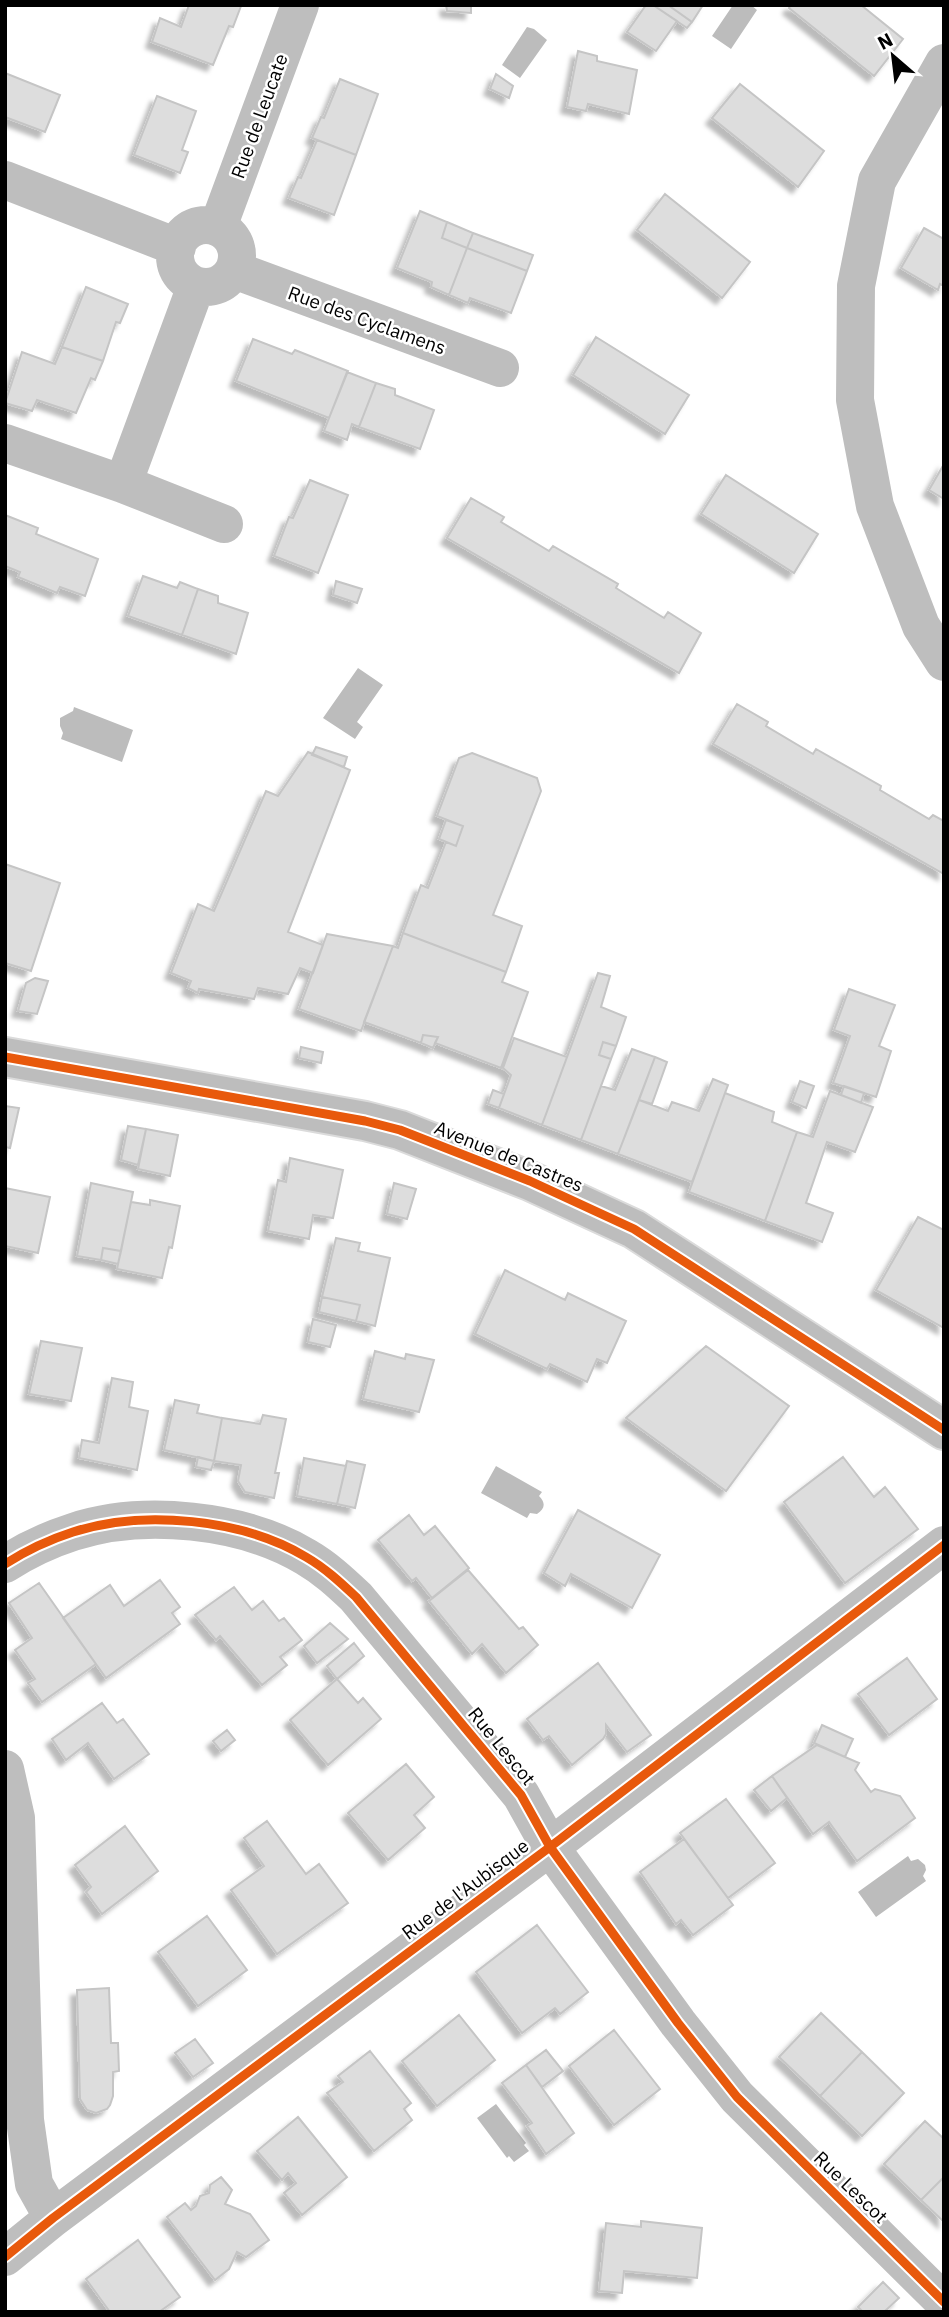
<svg xmlns="http://www.w3.org/2000/svg" width="949" height="2317" font-family="'IBM Plex Sans',sans-serif">
	<defs>
		<filter id="shadow"><feDropShadow dx="-6" dy="6" stdDeviation="2" flood-color="#0004"/></filter>
	</defs>
	<rect width="100%" height="100%" fill="#fff"/>
	<path fill="#bcbcbc" d="M733,5H751L757,10L731,49L712,36Z
		M527,27L534,29L547,40L520,78L502,65Z
		M358,668L383,685L357,722L363,727L355,739L323,718Z
		M74,707L133,730L122,762L61,739L63,733L60,726V718L73,711Z
		M496,1466L542,1492L539,1496C546,1503 545,1509 537,1514L530,1513L527,1518L481,1493Z
		M908,1856L911,1861L918,1859L925,1865L926,1870L923,1876L926,1881L876,1917L858,1892Z
		M496,2104L526,2143L524,2145L529,2151L514,2162L509,2156L507,2158L477,2118Z"/>
	<path fill="#ddd" stroke="#c5c5c5" stroke-width="2" filter="url(#shadow)" d="M189,5L241,6L233,27L229,26L213,65L152,42L160,18L181,27Z
		M446,5H471V13L447,11Z
		M646,5H653L677,21L656,51L627,32Z
		M653,5H668L692,22L687,28Z
		M668,5H703L692,22Z
		M791,5H861L903,39L874,76L789,8Z
		M578,51L597,56V61L637,70L629,114L588,104L586,111L567,107Z
		M5,73L60,95L45,132L5,117Z
		M496,74L513,86L509,98L490,89Z
		M340,79L378,94L356,155L312,138L321,117L324,118Z
		M740,84L824,151L798,187L712,118Z
		M157,96L196,111L182,150L188,152L180,173L134,155Z
		M317,140L356,155L334,215L289,198L298,177L301,178Z
		M665,194L750,262L722,298L637,230Z
		M420,211L447,222L442,238L467,248L449,295L431,287L432,282L397,268Z
		M447,222L473,233L467,248L442,238Z
		M924,228L944,239V286L940,284L938,290L901,268Z
		M473,233L533,255L527,271L467,248Z
		M467,248L527,271L511,313L470,298L468,303L449,295Z
		M86,287L128,304L120,323L116,322L103,361L62,347Z
		M596,337L689,395L665,434L573,375Z
		M253,339L292,354L295,350L348,371L329,418L236,381Z
		M62,347L103,361L95,380L91,378L76,413L37,400L32,411L5,403L22,352L55,364Z
		M347,372L376,383L359,427L352,424L347,440L324,431Z
		M376,383L395,389V395L434,410L420,449L359,427Z
		M944,464V499L929,490Z
		M726,475L818,534L794,573L701,514Z
		M310,480L348,495L318,573L274,556L289,517L293,518Z
		M471,498L504,517L501,522L549,551L553,546L618,584L616,588L664,618L668,612L701,633L679,673L447,538Z
		M5,515L38,528L36,534L98,559L85,596L60,587L57,593L18,577L20,572L5,566Z
		M143,576L177,588L180,582L198,589L182,635L128,616Z
		M336,581L362,589L357,603L333,595Z
		M198,589L218,596V603L248,613L236,654L182,635Z
		M737,704L768,722L766,726L813,754L816,749L881,786L880,790L929,819L933,815L944,821V874L713,744Z
		M316,747L347,757L344,767L312,755Z
		M308,752L350,770L288,932L323,945L313,973L300,968L288,994L258,988L254,999L199,989L198,993L188,988L191,981L171,973L198,904L214,911L266,791L278,796Z
		M472,753L537,778L541,791L493,915L522,926L506,972L403,933L421,885L428,888L446,842L456,846L463,826L437,816L459,758Z
		M446,820L463,826L456,846L439,839Z
		M5,864L60,883L31,971L5,963Z
		M403,933L506,972L502,982L528,992L501,1068L435,1043L438,1037L423,1035L421,1043L364,1022L393,946L398,948Z
		M327,934L393,946L361,1031L299,1009Z
		M598,973L610,976L601,1007L626,1017L616,1046L603,1042L599,1055L611,1059L581,1140L542,1125Z
		M35,978L48,981L37,1014L18,1011L26,983Z
		M849,989L895,1005L879,1046L891,1051L876,1097L833,1083L850,1036L834,1030Z
		M423,1035L438,1037L433,1048L421,1043Z
		M514,1038L567,1057L542,1125L499,1108L511,1075L503,1068Z
		M603,1042L616,1046L611,1059L599,1055Z
		M301,1047L323,1052L321,1063L299,1058Z
		M632,1049L655,1057L618,1154L581,1140L601,1086L615,1090Z
		M655,1057L667,1062L652,1104L639,1100Z
		M713,1079L728,1085L692,1182L618,1154L639,1100L668,1111L672,1102L699,1111Z
		M800,1081L814,1086L806,1108L792,1102Z
		M844,1086L864,1093L861,1103L841,1095Z
		M493,1090L504,1094L499,1108L488,1104Z
		M830,1091L873,1107L855,1152L827,1142L806,1203L833,1213L822,1242L765,1221L797,1132L813,1137Z
		M725,1093L774,1112L772,1122L797,1132L765,1221L689,1192Z
		M5,1106L19,1108L10,1148L5,1147Z
		M128,1126L146,1129L138,1165L121,1160Z
		M146,1129L178,1135L170,1176L138,1169Z
		M290,1158L343,1170L333,1218L313,1215L309,1239L268,1231L278,1180L286,1182Z
		M91,1183L133,1192L121,1251L103,1248L101,1260L77,1256Z
		M394,1183L416,1189L407,1219L387,1214Z
		M5,1188L50,1197L38,1253L5,1246Z
		M150,1200L180,1206L172,1248L169,1247L162,1278L117,1269L131,1202L150,1205Z
		M918,1217L944,1230V1328L876,1290Z
		M336,1238L360,1243L358,1251L390,1258L375,1326L356,1321L360,1305L322,1297Z
		M103,1248L121,1251L118,1264L101,1260Z
		M505,1270L565,1300L568,1293L626,1321L607,1363L597,1359L587,1382L550,1364L547,1369L475,1334Z
		M322,1297L360,1305L356,1321L319,1312Z
		M313,1319L336,1325L330,1347L308,1342Z
		M41,1341L82,1348L71,1401L29,1394Z
		M706,1346L789,1406L726,1491L626,1418Z
		M375,1351L405,1359L406,1354L434,1360L419,1412L363,1399Z
		M112,1378L133,1382L129,1407L148,1411L137,1470L79,1458L82,1440L99,1443Z
		M175,1400L199,1405L197,1413L222,1418L214,1461L164,1450Z
		M263,1415L286,1419L275,1473H279L274,1498L245,1492L238,1481L241,1465L214,1461L222,1418L260,1424Z
		M198,1457L214,1461L211,1470L196,1467Z
		M843,1457L874,1497L885,1487L918,1529L845,1583L784,1502Z
		M304,1458L346,1466L337,1504L297,1496Z
		M347,1461L365,1465L355,1508L337,1504Z
		M578,1510L660,1555L632,1608L571,1574L565,1586L544,1573Z
		M409,1515L424,1535L435,1526L469,1568L432,1598L416,1578L412,1581L378,1540Z
		M468,1570L519,1629L523,1627L538,1645L506,1673L482,1644L472,1654L429,1601Z
		M160,1580L180,1607L172,1613L180,1624L106,1678L63,1618L110,1585L124,1606Z
		M39,1583L96,1664L42,1702L28,1683L35,1679L15,1650L32,1638L9,1603Z
		M234,1587L252,1610L263,1601L279,1621L284,1618L302,1640L280,1657L287,1665L262,1685L220,1636L216,1640L195,1615Z
		M330,1623L348,1639L317,1663L304,1646Z
		M354,1643L364,1656L337,1679L327,1666Z
		M907,1658L937,1699L889,1735L858,1694Z
		M598,1663L651,1735L627,1752L606,1725V1734L603,1739L572,1765L549,1736L543,1740L527,1719Z
		M337,1679L358,1703L363,1698L381,1719L328,1765L290,1720Z
		M102,1703L117,1723L123,1719L149,1754L114,1779L88,1743L66,1760L52,1739Z
		M822,1725L853,1739L845,1757L814,1743Z
		M227,1730L235,1740L221,1751L213,1741Z
		M817,1745L859,1763L855,1770L871,1792L875,1789L900,1796L915,1818L857,1861L829,1822L813,1834L772,1776Z
		M406,1764L434,1797L414,1815L425,1828L388,1860L348,1813Z
		M772,1776L787,1798L771,1811L754,1790Z
		M726,1799L775,1863L728,1898L680,1833Z
		M267,1821L306,1874L319,1864L348,1903L277,1954L231,1890L264,1866L244,1838Z
		M125,1826L158,1871L102,1914L86,1892L91,1887L75,1865Z
		M684,1839L733,1905L693,1935L681,1920L676,1924L640,1872Z
		M207,1916L247,1970L198,2006L158,1952Z
		M537,1925L588,1992L560,2014L555,2008L522,2033L476,1972Z
		M109,1988L111,2043H118L119,2071L113,2072V2096L110,2105L107,2109L96,2113L87,2110L80,2099L77,1990Z
		M821,2013L862,2052L820,2096L779,2057Z
		M459,2015L495,2060L437,2106L402,2061Z
		M614,2030L660,2089L614,2125L569,2066Z
		M195,2039L213,2063L193,2077L175,2053Z
		M546,2050L563,2071L542,2087L526,2065Z
		M370,2051L411,2103L404,2109L412,2120L374,2151L327,2093L343,2082L338,2076Z
		M862,2052L904,2093L862,2136L820,2096Z
		M526,2065L574,2133L546,2154L527,2126L532,2123L502,2083Z
		M298,2117L347,2177L302,2215L284,2193L296,2183L288,2173L282,2180L257,2151Z
		M925,2121L944,2139V2177L921,2200L884,2164Z
		M221,2177L232,2190L225,2204L250,2214L269,2240L246,2257L237,2252L229,2269L215,2280L167,2217L185,2203L191,2210L196,2206L200,2196L209,2193L210,2185Z
		M944,2177V2222L921,2200Z
		M641,2221L702,2228L697,2278L624,2271L622,2293L599,2291L606,2223L641,2227Z
		M138,2240L180,2297L159,2312H110L86,2279Z
		M883,2282L899,2298L884,2312H863L858,2307Z"/>
	<g fill="none" stroke-linecap="round" stroke-linejoin="round">
		<g stroke="#dbdbdb" stroke-width="42">
			<path id="primary" d="M5,1057L365,1121L400,1130L530,1181L634,1229L944,1430"/>
		</g>
		<path stroke="#bebebe" stroke-width="38" d="M944,63L877,181L856,286L855,400L875,506L921,626L944,662
			M5,180L177,247
			M175 256a31 31 0 1 1 62 0a31 31 0 1 1-62 0Z
			M218,227L300,5
			M234,270L500,368
			M5,443L123,484L224,524
			M123,484L196,286
			M5,1564C27,1550 48,1540 73,1532C143,1509 243,1519 306,1557C325,1568 340,1582 356,1597L521,1795L550,1847L678,2023L737,2097L944,2302
			M5,1769L16,1818L25,2120L34,2184L53,2218
			M5,2257L53,2218L550,1847L944,1545"/>
		<use href="#primary" stroke="#bdbdbd" stroke-width="38"/>
		<g stroke="#fff" stroke-width="13">
			<path id="cycleway" d="M5,1057L365,1121L400,1130L530,1181L634,1229L944,1430
				M5,1564C27,1550 48,1540 73,1532C143,1509 243,1519 306,1557C325,1568 340,1582 356,1597L521,1795L550,1847L678,2023L737,2097L944,2302
				M5,2257L53,2218L550,1847L944,1545"/>
		</g>
		<use href="#cycleway" stroke="#e8590c" stroke-width="9"/>
	</g>
	<g text-anchor="middle" stroke-width="5" stroke-linejoin="round" paint-order="stroke">
		<g font-size="19" fill="#000" stroke="#fff">
			<text transform="translate(259 116) rotate(-70)" y="7">Rue de Leucate</text>
			<text transform="translate(367 320) rotate(20)" y="7">Rue des Cyclamens</text>
			<text transform="translate(509 1156) rotate(22)" y="7">Avenue de Castres</text>
			<text transform="translate(502 1746) rotate(51)" y="7">Rue Lescot</text>
			<text transform="translate(465 1889) rotate(-37)" y="7">Rue de l'Aubisque</text>
			<text transform="translate(851 2187) rotate(44)" y="7">Rue Lescot</text>
		</g>
	</g>
	<rect width="949" height="2317" fill="none" stroke="#000000" stroke-width="14"/>
	<g transform="translate(893 56) rotate(332)" stroke="#ffffff" stroke-width="5" paint-order="stroke">
	<path d="M0-5L12 26L0 18L-12 26Z" fill="#000000"/>
	<text y="-10" font-size="19" font-weight="bold" text-anchor="middle" fill="#000000">N</text>
	</g>
</svg>
